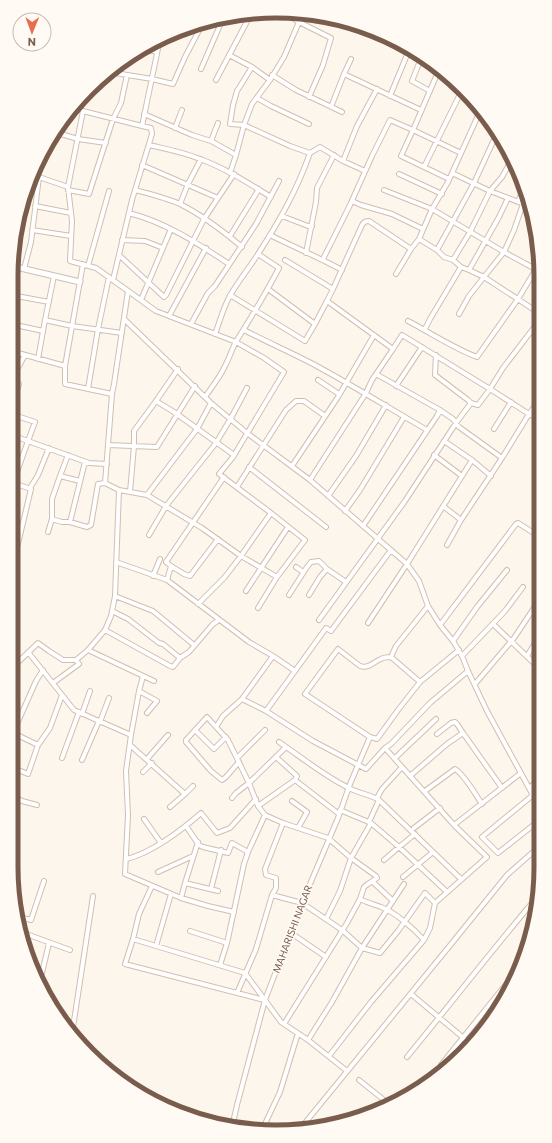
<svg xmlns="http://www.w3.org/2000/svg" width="552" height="1143" font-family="Commissioner,sans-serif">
	<rect width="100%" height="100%" fill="#fdf6ec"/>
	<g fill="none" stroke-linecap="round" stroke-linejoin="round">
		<g stroke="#d1beb0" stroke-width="6">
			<path id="minor" d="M280,11L299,22L303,14
				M382,34C403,49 424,66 448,77
				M142,48L157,52
				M229,55L252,67L270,80
				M420,61L412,81L430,91
				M252,67L237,91L233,105L230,124L244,125L252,104L270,80L284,57L299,22L331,38L323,65L309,97
				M201,69L224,16
				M109,72L152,79L173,84L185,57L203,23
				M438,72L413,130L461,153
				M344,74L421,110
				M272,75L296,90L342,112
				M216,80L251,14
				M390,96L409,50
				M257,98L271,106L309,124
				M81,102L87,99L91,87
				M331,107L344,74L351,59
				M481,109L448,182L432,209L504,252L484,277L539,313
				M144,114L192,135L211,141L236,155L244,125L290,146L310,153C297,190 280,220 258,254C250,267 239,280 231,294C224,305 220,321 215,334
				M142,126L83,111L68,187L72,221L70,261L96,268L156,311L236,342L264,358L284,372L233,457L219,474L271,513L241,556L202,528L147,495
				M175,128L182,110
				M54,132L78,139L106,143
				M211,141L218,123
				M149,145C166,149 183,152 200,159C225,168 248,183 271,197
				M310,153L320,147L343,161L365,171
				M343,161L357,126L377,89
				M142,165L218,198
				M424,167L462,90
				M230,173L236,155
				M452,173L490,191L529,206
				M399,174L442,194
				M39,177L68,187
				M68,190L89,194L113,119L121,103L127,75
				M135,190C150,194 166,198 180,204C202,215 223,231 242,247
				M384,190L432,209L419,239L411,249L396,274
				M352,201L361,205L392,214L423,229
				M518,202L524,187
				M180,204L188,184L201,159
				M523,204L514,230L504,252L539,271
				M35,206L71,213
				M129,213C167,223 197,243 229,264
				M282,216L308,226H312
				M32,230L71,236
				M270,235C294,247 318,257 342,270
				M230,236L259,189
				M419,239L437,250L444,257L453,260L461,267L469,270L484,277L469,296L459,314
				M122,240L145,241L163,248
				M437,250L474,183L497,133
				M306,253L316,202L317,188L334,155
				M119,255L164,297L166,295L204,219L234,174
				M323,259L350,205L372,156L390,120L413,130L401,156L449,179
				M285,260L333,289L327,301
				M453,260L470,232L490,191L502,177L512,159
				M83,264L65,366V384L112,394
				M88,266L109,191
				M24,269L31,242L39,177L32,174
				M469,270L499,217L508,198
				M113,280L132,200L152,134L151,128L142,126L160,39
				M268,289L315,324L327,301L393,349L402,335L490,389L478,405L471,403L468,400L435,375L436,355
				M333,289L362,225C364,222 365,221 369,221L411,249
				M11,295L49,302
				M230,295L305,341L315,324
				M141,300L171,229
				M169,316L206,248
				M124,319L211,403L247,433L310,480L407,564L419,581L428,606L440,625L453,641L462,656L468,671L487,711L541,810
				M45,320L54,276
				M408,321C431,333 453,348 477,357L518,299L536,269
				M539,321L503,368L490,389L529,414L539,419
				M11,324L43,331
				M191,324L208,293L215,286L256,224L279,181
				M425,329L430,319L461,267
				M244,330C267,342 290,352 313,364C352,385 389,408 427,430
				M11,351L65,366
				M38,359L45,320L72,326L122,333
				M178,369L156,401L174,412L234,455
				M376,374L440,410L453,419L459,427L502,458
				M13,377L25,355
				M318,380L339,394
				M396,386L422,347
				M88,389L98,329L109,277
				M205,397C212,387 220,377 225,366C230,357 232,348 237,340C252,316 266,293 279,268L258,254
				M11,409L19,384L11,375
				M11,414L35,422L28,441L89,463L107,464
				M494,429L511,402
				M444,441L472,460L491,476
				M539,441L536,448L539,450
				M108,445L157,447L195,386
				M434,455L462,476
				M11,456L21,459
				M292,466L338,397L374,335
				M249,467L326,527
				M60,476L80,481
				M310,480L366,393L372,380L393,349
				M237,487L286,410L296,401H304L325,416
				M30,488L38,475L49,448
				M11,490L13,483L11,482
				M119,490L147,495L197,429L211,403
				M130,492L134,446V431L156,401
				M328,496L356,456L386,405
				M443,506L461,520L447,545
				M345,511L360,490L404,417
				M52,519L62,522H70L87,527L91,525L98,484L105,483
				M461,520L502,458L529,414L539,400
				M70,522L85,462
				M11,526L21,529
				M363,526L437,416L440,410
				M48,532L52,519V499L60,476L68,455
				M149,535L166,506L216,443L231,418L247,388
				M116,562L167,580L249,642L273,656L295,671L266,711
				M11,566L16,552L31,489L13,483L28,441L11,435
				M171,566L184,574L190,576L218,539
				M296,567L303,572
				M153,576L160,559
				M167,580L171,566L166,562L224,477
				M246,591L288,527
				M289,595L307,567L311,562L319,561L327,569L346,582
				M309,595L320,577L327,569
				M115,596L153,611L194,645
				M198,604L224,578L241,556L277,577
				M258,608L277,577L305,540L271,513
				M112,611L128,619L159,643L163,644L180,658
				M319,620L405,501L456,423L471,403
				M368,623L407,564L472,460
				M493,624L540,669
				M440,625L516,524L518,523L540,537
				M105,630L170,666L173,667L180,658L189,652L213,624L219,620
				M453,641L477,607L507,570
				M88,650L154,681
				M28,652L74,710L131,735L126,771L128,815L125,874L181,898L185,883L218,891
				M273,656L242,699L223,716L216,727L228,740L249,783L258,806L265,815L283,823L328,838L351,858L376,876L377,878L368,884L364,887L360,899L347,923L284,1024
				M462,656L505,611L523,587
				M527,656L540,635
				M391,657C387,657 384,657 381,659C373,662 369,669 360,666L338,649L305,694L370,737L377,739L398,710L420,682L459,650
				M11,669L38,643L49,651L63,660H76L88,650L105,630L111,616L115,596L119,490L105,483L112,394L114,384L128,291
				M295,671L326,628L331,631L391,550
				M420,682L391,657L396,646L428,606
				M53,683L79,664L76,660
				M475,684L514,638L540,599
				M139,691L157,701L147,713
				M242,699L266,711L313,741L366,769L385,748L391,744L430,703L468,671
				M82,714L90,691
				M100,722L109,698
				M216,727L207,717L186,740V742L211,771L222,780L226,777L239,762
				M195,730L214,749L226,737
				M11,732L38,745L50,728L62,695
				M13,733L36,681L43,670
				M437,734L451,723L455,722L457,724L463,733
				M131,735L139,691L143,676
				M279,742C301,757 323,775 347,787C357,793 369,794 379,800L461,879
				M130,745L185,794L193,786
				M276,757L297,776L295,780
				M62,758L79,712
				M237,758L265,730
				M395,758L436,719
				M147,759L168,735
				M82,760L99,721
				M11,767L28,774L38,745
				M143,772L152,763
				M410,776L447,744L463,733L502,788
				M530,788L541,775
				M425,791L455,769C465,775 475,794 482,804
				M11,795L22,801L37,805
				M533,795L482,837L498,853L541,819
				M232,798L236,793L249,783L286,747
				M377,798L382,789L402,767
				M292,801L307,812L298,828
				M258,806L295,780L339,814
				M170,807L185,794
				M340,810L371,823L399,847L447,892
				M144,819L161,843
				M369,822L379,800
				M454,825L521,773
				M186,826L199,845L203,847L228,853L232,843L248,852
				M414,828L440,808
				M126,859C150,854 182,830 201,813L217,833L230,828L256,799
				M384,860L399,847L415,834
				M158,872L193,856
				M403,877L433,852
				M185,883L198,842
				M374,883L393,901
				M404,884L362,948L380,953L398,931L425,893L435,903
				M152,886L139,914L133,939L125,964L264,1000
				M211,889L221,850
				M272,895L302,903L342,930L362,948L332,1002L308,1040
				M181,898L208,906L234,912
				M360,899C367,903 374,904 381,907C395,912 414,929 424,940
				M19,917L31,920L44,881
				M326,919L340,891L351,858L371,823
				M190,931L227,943
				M22,933L29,935L70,950
				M291,933L326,957
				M133,939L245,973L281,1022L308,1040L347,1071
				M156,946L171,894
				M220,965L227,943L244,864L248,852L265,815
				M42,973L49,943
				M237,993L256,949L272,895L276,888V878L266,875L265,869L283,823
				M411,994L472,1045
				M72,1034L93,896
				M329,1056L371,1002L424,940L430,928L435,903L487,857L454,825L385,748
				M407,1057C449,1006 489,954 532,903L538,897
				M441,1065L523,963
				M359,1080L384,1100L380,1109
				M232,1127L237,1105L265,1000L302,903L338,818L350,784L370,737
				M263,1128L280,1092L298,1033
				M300,1129L452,943L507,875L541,845"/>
		</g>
		<g stroke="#d1beb0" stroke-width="7">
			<path id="tertiary" d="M12,266L80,282"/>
		</g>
		<use href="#minor" stroke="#fff" stroke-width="4"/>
		<use href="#tertiary" stroke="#fff" stroke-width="5"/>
	</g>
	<g text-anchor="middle" stroke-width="3.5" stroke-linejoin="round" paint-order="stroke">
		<g font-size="10" fill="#7a5c4d" stroke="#fffaf3">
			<text transform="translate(292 929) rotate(-69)" y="4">MAHARISHI NAGAR</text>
		</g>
	</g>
	<path d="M0 0H552V1143H0ZM276 18H276A258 258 0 0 1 534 276V867A258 258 0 0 1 276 1125H276A258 258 0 0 1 18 867V276A258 258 0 0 1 276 18Z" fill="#fffaf3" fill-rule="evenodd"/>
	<path fill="none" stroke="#7a5c4d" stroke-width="5" d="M276 18H276A258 258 0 0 1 534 276V867A258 258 0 0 1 276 1125H276A258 258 0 0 1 18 867V276A258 258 0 0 1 276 18Z"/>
	<g transform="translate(32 32) rotate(181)"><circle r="19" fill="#fffaf3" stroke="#cabbb1"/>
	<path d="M0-3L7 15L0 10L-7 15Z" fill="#e76f51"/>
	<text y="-6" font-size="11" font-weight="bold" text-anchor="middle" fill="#7a5c4d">N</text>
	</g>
</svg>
